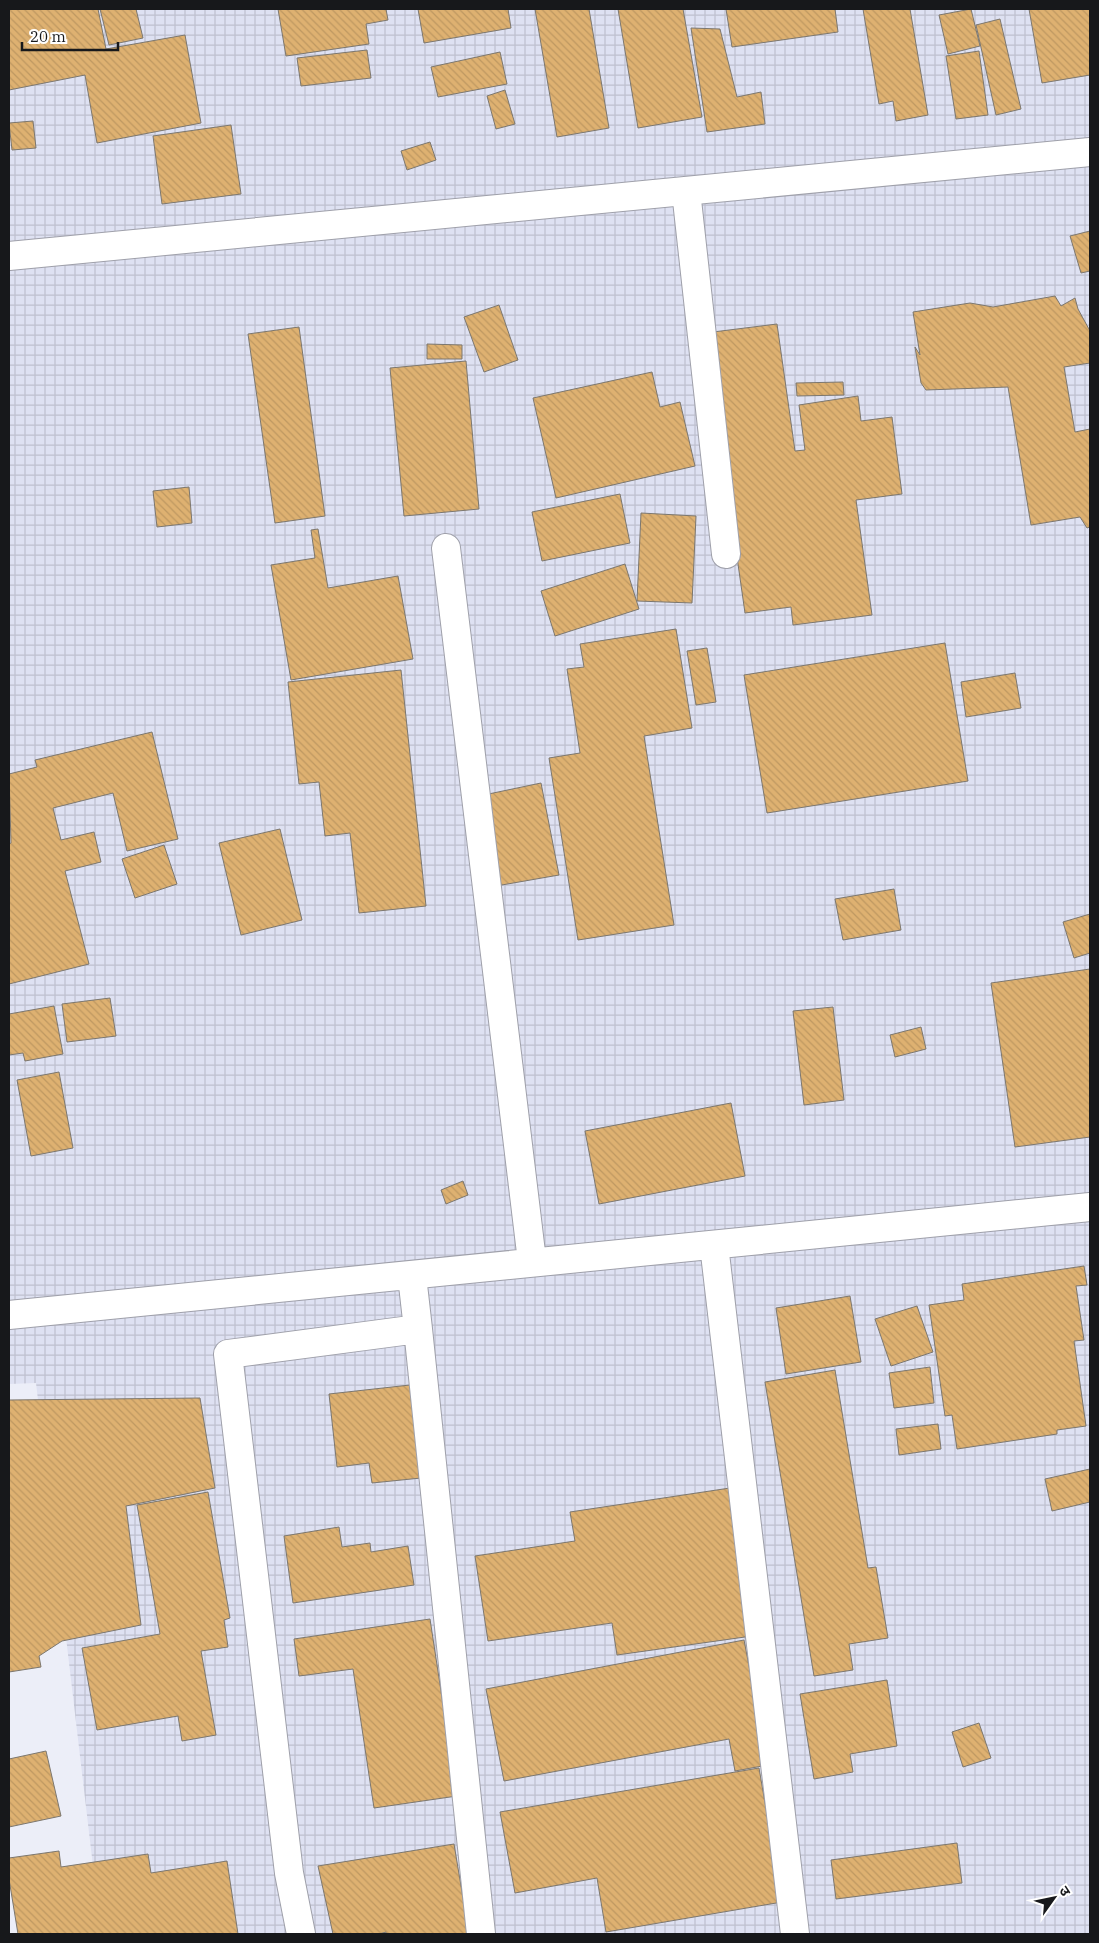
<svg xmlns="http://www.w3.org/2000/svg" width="1099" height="1943" font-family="'IBM Plex Serif','Noto Sans Devanagari',serif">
	<defs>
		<pattern id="industrial-grid" width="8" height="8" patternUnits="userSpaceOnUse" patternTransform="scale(1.25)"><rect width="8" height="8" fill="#dee1f2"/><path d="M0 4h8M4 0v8" fill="none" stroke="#bec0cf"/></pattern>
		<pattern id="building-back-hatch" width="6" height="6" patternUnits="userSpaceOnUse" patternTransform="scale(1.25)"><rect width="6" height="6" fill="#deb171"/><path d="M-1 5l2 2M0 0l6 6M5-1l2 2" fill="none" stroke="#be9861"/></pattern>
	</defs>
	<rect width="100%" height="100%" fill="#eceef8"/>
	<path fill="url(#industrial-grid)" d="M9,9H1090V1934H101L36,1383L9,1384Z"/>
	<path fill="url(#building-back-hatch)" stroke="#7c776f" d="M9,9H98L106,49L185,35L201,123L97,143L85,75L9,90Z
		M100,9H136L143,38L109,45Z
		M278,9H386L388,20L366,24L369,44L286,56Z
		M418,9H508L511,28L424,43Z
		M535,9H589L609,128L557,137Z
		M618,9H683L702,117L638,128Z
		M726,9H835L838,32L732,47Z
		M863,9H910L928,115L896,121L893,101L879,104Z
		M971,9L980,46L948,54L939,15Z
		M1029,9H1090V75L1042,83Z
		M1000,19L1021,109L996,115L976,25Z
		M691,28L720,29L737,97L761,92L765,124L707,132Z
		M367,50L371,78L301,86L297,58Z
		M979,51L988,115L956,119L946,56Z
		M500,52L507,84L438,97L431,67Z
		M505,90L515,124L496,129L487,96Z
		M33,121L36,148L12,150L9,123Z
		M231,125L241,194L162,204L153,136Z
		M430,142L436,160L407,170L401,151Z
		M1090,231V271L1081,273L1070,236Z
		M1055,296L1061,306L1075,298L1078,309L1090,331V363L1064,367L1075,432L1090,429V527L1087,528L1080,517L1031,525L1008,387L926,390L921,383L915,347L920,355L913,312L970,303L993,307Z
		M499,305L518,360L484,372L464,317Z
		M777,324L795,451L805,450L799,405L858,396L861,421L892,417L902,494L856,500L872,615L793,625L791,607L745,613L705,333Z
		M299,327L325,516L275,523L248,334Z
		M427,344L462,345V359H427Z
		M466,361L479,509L404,516L390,368Z
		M652,372L660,407L680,402L695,466L556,498L533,398Z
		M843,382L844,395L797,396L796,383Z
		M189,487L192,523L157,527L153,491Z
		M620,494L630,543L542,561L532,512Z
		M641,513L696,516L692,603L637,601Z
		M318,529L328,588L398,576L413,659L291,680L271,565L315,558L311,530Z
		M625,564L639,609L555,636L541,591Z
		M676,629L692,728L644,736L674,925L578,940L549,758L580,753L567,669L584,667L580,644Z
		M945,643L968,781L767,813L744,675Z
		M707,648L716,702L696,705L687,651Z
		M401,670L426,906L359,913L350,833L325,836L319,782L299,784L288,682Z
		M1015,673L1021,708L966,717L961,682Z
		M152,732L178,839L127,851L113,793L53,808L61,840L94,832L101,862L65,871L89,964L9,984V844L11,843L9,774L37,767L35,760Z
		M541,783L559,875L496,886L479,796Z
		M280,829L302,920L241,935L219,843Z
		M164,845L177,884L135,898L122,859Z
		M894,889L901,930L843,940L835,899Z
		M1090,914V953L1074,958L1063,922Z
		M1090,969V1137L1015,1147L991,983Z
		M110,998L116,1036L67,1042L62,1004Z
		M54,1006L63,1054L25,1061L23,1053L9,1055V1014Z
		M833,1007L844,1100L804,1105L793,1011Z
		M921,1027L926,1049L895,1057L890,1035Z
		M59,1072L73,1148L31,1156L17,1080Z
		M731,1103L745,1176L599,1204L585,1131Z
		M463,1181L468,1195L446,1204L441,1190Z
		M1084,1266L1087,1285L1076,1286L1084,1340L1074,1341L1086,1426L1057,1430V1434L957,1449L952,1415L945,1416L929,1305L964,1300L962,1284Z
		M850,1296L861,1362L786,1374L776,1308Z
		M917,1306L933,1352L891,1366L875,1319Z
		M930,1367L934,1403L894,1408L889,1373Z
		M835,1370L868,1568L876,1567L888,1638L849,1644L853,1670L814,1676L765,1382Z
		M410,1385L421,1478L372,1483L369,1463L337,1467L329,1394Z
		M200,1398L215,1488L126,1506L141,1625L62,1641L39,1656L41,1667L9,1672V1400Z
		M938,1424L941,1449L899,1455L896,1429Z
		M1090,1469V1502L1052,1511L1045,1479Z
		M730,1488L752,1636L617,1655L612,1623L488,1641L475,1556L575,1541L570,1512Z
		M208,1492L230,1618L224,1620L228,1647L201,1651L216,1735L182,1741L178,1716L97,1730L82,1648L160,1634L137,1505Z
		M339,1527L342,1547L370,1543L371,1552L408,1546L414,1585L293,1603L284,1536Z
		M430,1619L457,1796L374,1808L353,1669L299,1676L294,1639Z
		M744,1640L768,1765L735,1771L729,1739L504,1781L486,1689Z
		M887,1680L897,1746L850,1754L853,1772L814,1779L800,1694Z
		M979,1723L991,1758L963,1767L952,1732Z
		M46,1751L61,1816L9,1827V1759Z
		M759,1768L782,1902L606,1932L597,1878L515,1893L500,1812Z
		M957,1843L962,1883L836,1899L831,1860Z
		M454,1844L469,1934H386V1932L379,1934H333L318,1866Z
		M59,1851L61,1867L148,1854L151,1873L227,1861L238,1934H18L9,1879V1858Z"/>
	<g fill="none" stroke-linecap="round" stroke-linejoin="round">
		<g stroke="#9fa0aa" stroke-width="30">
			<path id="minor" d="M686,191L726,554
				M9,256L1090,152
				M446,548L532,1261
				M714,1245L795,1934
				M9,1315L1090,1207
				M418,1329L481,1934
				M301,1934L289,1873L228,1354L418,1329L412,1276"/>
		</g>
		<use href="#minor" stroke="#fff" stroke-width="28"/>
	</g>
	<rect width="1099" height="1943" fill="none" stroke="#17181b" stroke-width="20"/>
	<g transform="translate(1054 1898) rotate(57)" stroke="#ffffff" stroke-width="4" paint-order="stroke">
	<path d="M0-4L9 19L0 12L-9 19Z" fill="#17181b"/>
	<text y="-8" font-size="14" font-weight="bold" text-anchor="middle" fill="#17181b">उ</text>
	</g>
	<path d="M22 42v8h96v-8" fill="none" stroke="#17181b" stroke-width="2.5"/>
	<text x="30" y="42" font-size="15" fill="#17181b" stroke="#ffffff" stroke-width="4" paint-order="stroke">20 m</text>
</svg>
